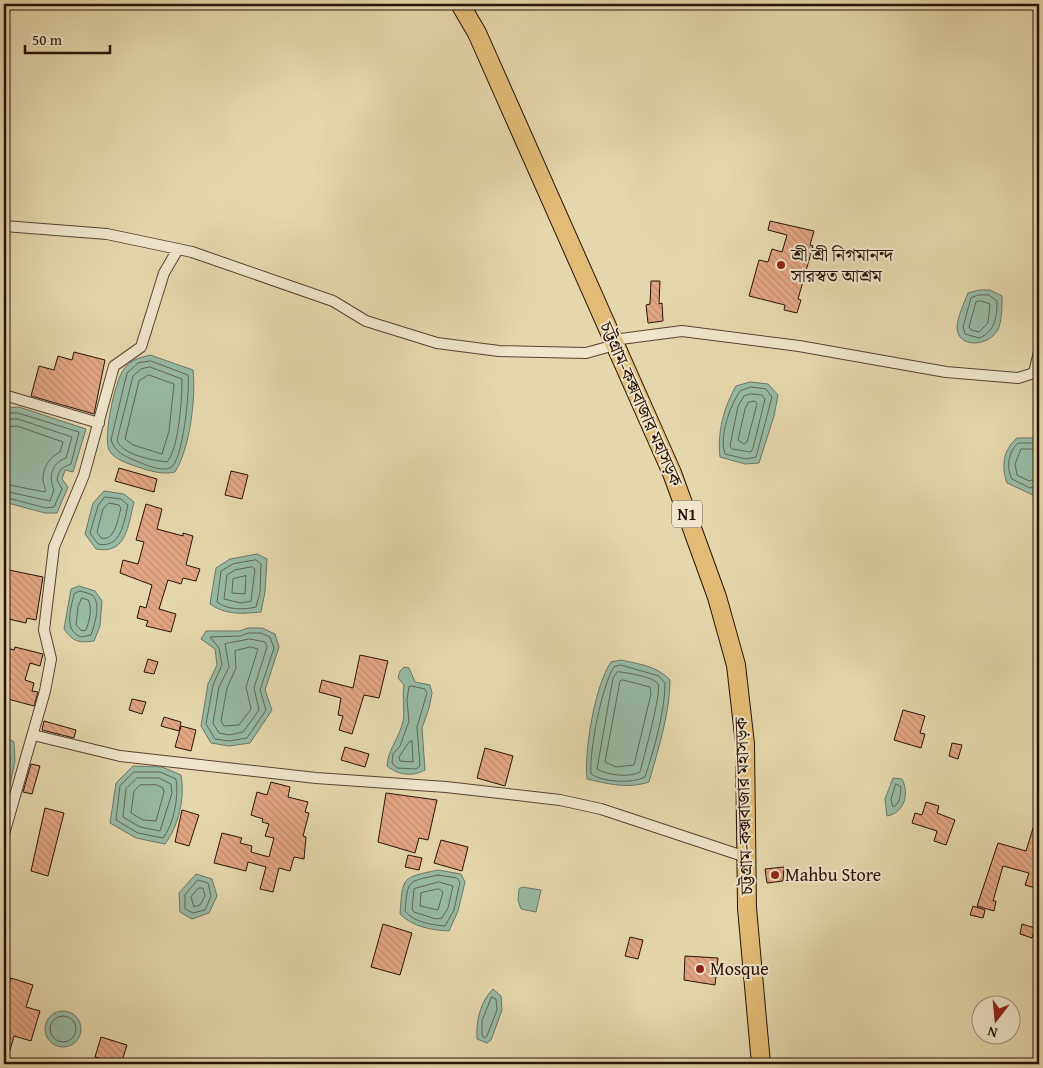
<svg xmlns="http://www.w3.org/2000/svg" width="1043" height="1068" font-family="'Gentium Book Plus','Noto Serif Bengali',serif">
	<defs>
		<pattern id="building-back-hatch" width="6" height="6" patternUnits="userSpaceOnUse" patternTransform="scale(1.25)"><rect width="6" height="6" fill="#e2a684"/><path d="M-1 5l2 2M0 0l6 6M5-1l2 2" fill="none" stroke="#c28e70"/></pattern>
	</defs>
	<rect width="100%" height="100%" fill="#e5d7ad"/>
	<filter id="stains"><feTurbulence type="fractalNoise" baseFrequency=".004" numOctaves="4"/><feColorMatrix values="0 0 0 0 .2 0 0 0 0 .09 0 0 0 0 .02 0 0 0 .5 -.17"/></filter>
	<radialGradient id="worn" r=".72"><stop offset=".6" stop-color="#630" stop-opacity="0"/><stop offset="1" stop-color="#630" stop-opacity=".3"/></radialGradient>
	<path fill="#97baa4" stroke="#6b7666" d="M979,290H990L1002,296C1002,306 1002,318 999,327C992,347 956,350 957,326C958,316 964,303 968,293Z
		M150,355L193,370C196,398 190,448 175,472C163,475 150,471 138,467C129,464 113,459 109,450C103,437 115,380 124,369C131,359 140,358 150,355Z
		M750,382L768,384L778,395L774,416L759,463L745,464L720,457C717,432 724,407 736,386Z
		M19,407L86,429L73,472L65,470L62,479L68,487L57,513H45L4,502V412L5,408Z
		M1017,438H1039V487L1033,495L1007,483C1001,466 1003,450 1017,438Z
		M104,491L124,494L134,502C128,525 127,555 96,549L85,534L93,503Z
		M257,554L267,559L265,592L261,612C242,614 226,615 210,604L216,568L230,559Z
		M79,586L95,591L102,601L100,626L94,641C79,643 73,642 64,629L71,589Z
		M248,628H262L275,634L279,647L265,690L272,710L250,743L229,746L211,743L201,726L208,684L217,665L215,649L201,639L206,631H239Z
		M621,660C639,664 657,666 670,680C670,713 658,750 649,782C628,789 608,784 587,779C584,751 595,685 611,662Z
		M404,667L409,668L415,682L430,685L432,693L429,708L422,728L425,770C413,777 398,775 387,766C388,749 399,739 403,721C405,712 402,697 404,685L398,678L400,671Z
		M4,736L14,742L15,761L4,813Z
		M133,766L162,767L181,775C185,798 179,825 165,844L136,838L110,823L116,783Z
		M893,778L902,779C910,794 904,813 887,816L885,799Z
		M438,870L461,874L465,882L458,911L449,931C431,930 413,927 400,914C403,876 401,878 438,870Z
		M196,874L212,879L217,896L209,913L192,919L180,912L179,893Z
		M522,887L541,890L536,912L521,909L518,900L519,889Z
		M493,989L501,996L502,1010L491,1040L487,1043L477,1039C476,1021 480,1002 493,989Z
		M45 1029a18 18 0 1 1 36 0a18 18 0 1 1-36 0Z"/>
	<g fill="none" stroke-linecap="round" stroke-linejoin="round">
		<path stroke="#606656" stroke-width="1" d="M979,295H989L997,301C997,317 995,332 979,338L965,334L963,327L971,298Z
			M981,301L990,304L988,323L979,332L971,330L969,327L976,302Z
			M151,361L188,375C190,389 183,463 170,468C161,472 144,464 136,461C124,456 115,452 111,440L127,373L138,363Z
			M150,367L182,379C182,399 179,448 167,462C152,460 122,455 117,440L133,376L141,369Z
			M149,375L174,384L169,431L162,454L133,445L125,439L139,381Z
			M751,387L766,389L772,397L756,457L746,459L725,454C719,436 730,406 740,391Z
			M751,394L762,395L765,399L753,448L751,452L732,449L730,446L738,406L744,396Z
			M749,402L755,401L757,404L747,442L744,444L738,440L745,409Z
			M4,413H18L79,432L71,464C62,468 59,468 57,480L62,489L54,507L46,508L4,497
			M4,419H18L72,437L66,458C52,463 48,476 54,490L50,501L4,491
			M4,427L17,426L63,442L60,452C50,457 42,468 43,481C44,486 46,488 45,492L4,484
			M1039,443H1018C1008,452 1006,468 1012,479L1030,488L1039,485
			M1039,449H1021L1015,464L1017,475L1029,481L1039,478
			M105,497L121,499L128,505C124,522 121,549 98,544L90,533L98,506Z
			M109,503L119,505L121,508C118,518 115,542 101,538L97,532L103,509Z
			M256,560L261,564L260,592L256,607C243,610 228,610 217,602L221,571L233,564Z
			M252,567L255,569L251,601L241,603L224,599L227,575L235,570Z
			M246,576L245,594L232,593L233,579Z
			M80,591C83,592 89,593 92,595C102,603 94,626 91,635L81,637C63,630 71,609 74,594Z
			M82,598L88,600C93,608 89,622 86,630L82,631L76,625L78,607Z
			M249,633H261L270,637L274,648L260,690L266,710L247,738L229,741L215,739L206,724L213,685L222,665L219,648L210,637L240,636Z
			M250,639L265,642L267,647L254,688L259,710L243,732L229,735L219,733L213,723L219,687L229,667L225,644Z
			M251,647L258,649L246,687L251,709L239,725L224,726L221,721L227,688L236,668L235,651Z
			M621,665L659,676L665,683C665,711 654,750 645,777C631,784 603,782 591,774C589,752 602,684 614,667Z
			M621,672C628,673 654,677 658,684C662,692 643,760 640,772C630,778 606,775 597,769L613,678L617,672Z
			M623,680L650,687L651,694L634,765L616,767L605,762L620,681Z
			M412,686L425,689L427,693L417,727L420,766L416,769L397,768L392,763L393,754L400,746L409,721L407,700L409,687Z
			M412,741L413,762L400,761L399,757L409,742Z
			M4,742L9,746L10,760L4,789
			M134,772H160L176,779C179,796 174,824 163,838L138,833L116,820L120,786Z
			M137,778H159L171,784L172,793L160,831L140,827L123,817L126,789Z
			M896,784L901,787C900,795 901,803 893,807L891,800Z
			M157,785L163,788L164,792L156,821L143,820L131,813L134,791L140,785Z
			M438,875L457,878L460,882L454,910L445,926C432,925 413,922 405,911C408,879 407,882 438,875Z
			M198,880L208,883L211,896L205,910L193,913L185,909V895Z
			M439,882L453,886L448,908L442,918L436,919L414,912L412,909L414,889Z
			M199,888H203L205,896L200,905L194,907L191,897Z
			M439,889L443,892L438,910L420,906L421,893Z
			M492,997L496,999L497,1010L487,1036L484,1038L482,1035V1021Z
			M50 1029a13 13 0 1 1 26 0a13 13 0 1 1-26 0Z"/>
	</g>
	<path fill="url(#building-back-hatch)" stroke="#291108" d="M770,221L814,231L810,245L813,246L798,299L801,300L797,313L784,310L785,305L749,296L759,260L768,262L772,249L782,252L787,235L768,230Z
		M651,281H660L659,304L662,303L663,321L648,323L646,305L650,304Z
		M74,352L105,360L94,414L31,396L39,366L54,370L58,356L72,360Z
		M119,468L157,479L154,492L115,481Z
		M231,471L248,475L242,499L225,495Z
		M146,504L162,509L157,529L183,536V533L193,536L186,565L200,569L196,581L183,578L181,584L168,580L159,609L176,614L171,632L146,626L148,621L137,618L140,606L146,608L152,585L120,573L123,560L138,564L144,542L136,540Z
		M4,569L43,577L36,620L27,618L26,623L4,618Z
		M4,647L14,650L15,647L43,654L40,666L30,663L25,680L34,683L32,691L38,692L34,706L4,698Z
		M360,655L388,661L379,698L364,695L352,734L339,730L343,716L338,715L341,698L319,692L322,680L353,688Z
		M148,659L158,662L154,674L144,672Z
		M132,699L146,702L142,714L129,710Z
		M903,710L925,716L920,733L925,734L921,748L894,740Z
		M164,717L181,722L179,731L161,726Z
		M44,721L76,730L74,738L42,730Z
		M181,726L196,730L191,751L175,747Z
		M952,743L962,745L958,759L949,756Z
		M345,747L369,754L365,767L341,760Z
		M485,748L513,756L505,786L477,778Z
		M31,764L40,766L32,794L23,792Z
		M271,782L290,787L288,797L308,802L305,812L309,813L303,836L306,837L304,859L294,857L290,871L279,868L273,892L260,889L266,867L248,862L246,871L214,863L222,833L242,838L240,843L252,846L251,852L269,857L274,838L265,836L269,824L262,822L263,819L251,815L257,792L267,795Z
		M386,793L437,800L428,840L419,838L415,853L378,842Z
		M926,802L939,806L937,813L955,820L946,845L934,841L937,831L912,823L915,813L922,815Z
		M45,808L64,813L48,876L31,871Z
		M182,810L199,815L189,846L175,842Z
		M1037,815L1039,816V889L1025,885L1029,873L1003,866L993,901H996L994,911L977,906L998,843L1026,851Z
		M441,840L468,847L462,871L434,863Z
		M408,855L422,858L419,870L405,867Z
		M784,867L783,881L767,883L765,869Z
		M973,906L985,910L983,918L970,915Z
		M383,924L412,933L400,975L371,967Z
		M1022,924L1035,928L1032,938L1020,934Z
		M630,937L643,940L638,959L625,956Z
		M685,956L718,958L715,985L684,980Z
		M11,978L33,985L26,1007L40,1011L31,1041L14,1036L7,1061H4V1001Z
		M101,1037L127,1045L121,1064L95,1057Z"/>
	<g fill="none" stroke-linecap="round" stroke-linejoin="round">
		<g stroke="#584231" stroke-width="12">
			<path id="minor" d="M4,226L107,234L178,249
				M613,340L682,331L799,346L946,372L1018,378L1034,373L1039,352
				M4,395L99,423
				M33,735L120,756L316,778L446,787L560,800L601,809L746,857
				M4,834L45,691L51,659L44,630L54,547L84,475L114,366L141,347L164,273L178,249L192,252L333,301L366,321L437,343L499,351L586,353L615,345"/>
		</g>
		<g stroke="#291108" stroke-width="20">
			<path id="trunk" d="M460,4L477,33L672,473L717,597L736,665L745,744L747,908L761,1064"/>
		</g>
		<use href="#minor" stroke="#eee5ca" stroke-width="10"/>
		<use href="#trunk" stroke="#e2bc76" stroke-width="18"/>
	</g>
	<g fill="#8f2418" stroke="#eee5ca" stroke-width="2">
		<circle cx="781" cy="265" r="5"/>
		<circle cx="775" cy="875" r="5"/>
		<circle cx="700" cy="969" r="5"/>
	</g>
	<g text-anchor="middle" stroke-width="4" stroke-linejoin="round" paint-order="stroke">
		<rect fill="#eee5ca" stroke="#645142" stroke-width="1" x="672" y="500.5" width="30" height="27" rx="4"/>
		<g font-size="16" font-weight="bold" fill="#291108">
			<text x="687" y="520">N1</text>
		</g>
		<g font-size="18" fill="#291108" stroke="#eee5ca" text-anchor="start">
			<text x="791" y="261">শ্রী শ্রী নিগমানন্দ<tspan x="791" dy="21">সারস্বত আশ্রম</tspan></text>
			<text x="785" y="881">Mahbu Store</text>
			<text x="710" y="975">Mosque</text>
		</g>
		<g font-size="18" fill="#291108" stroke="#eee5ca">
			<text transform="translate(641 404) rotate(66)" y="6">চট্টগ্রাম-কক্সবাজার মহাসড়ক</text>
			<text transform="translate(744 806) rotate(-92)" y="6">চট্টগ্রাম-কক্সবাজার মহাসড়ক</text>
		</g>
	</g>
	<rect width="1043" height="1068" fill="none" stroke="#e5d7ad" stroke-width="20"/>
	<rect x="5" y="5" width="1033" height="1058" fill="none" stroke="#291108" stroke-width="2.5"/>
	<rect x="10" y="10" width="1023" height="1048" fill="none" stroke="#291108"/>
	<g transform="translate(996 1020) rotate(196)"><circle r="24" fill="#eee5ca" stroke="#9f907c"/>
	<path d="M0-4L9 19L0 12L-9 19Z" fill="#8f2418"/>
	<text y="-8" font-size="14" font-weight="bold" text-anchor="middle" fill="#291108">N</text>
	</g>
	<path d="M25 45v8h85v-8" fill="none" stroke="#291108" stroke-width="2.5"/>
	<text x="32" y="45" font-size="15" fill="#291108" stroke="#eee5ca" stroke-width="4" paint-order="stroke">50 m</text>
	<rect width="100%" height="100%" filter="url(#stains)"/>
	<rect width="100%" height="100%" fill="url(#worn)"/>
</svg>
